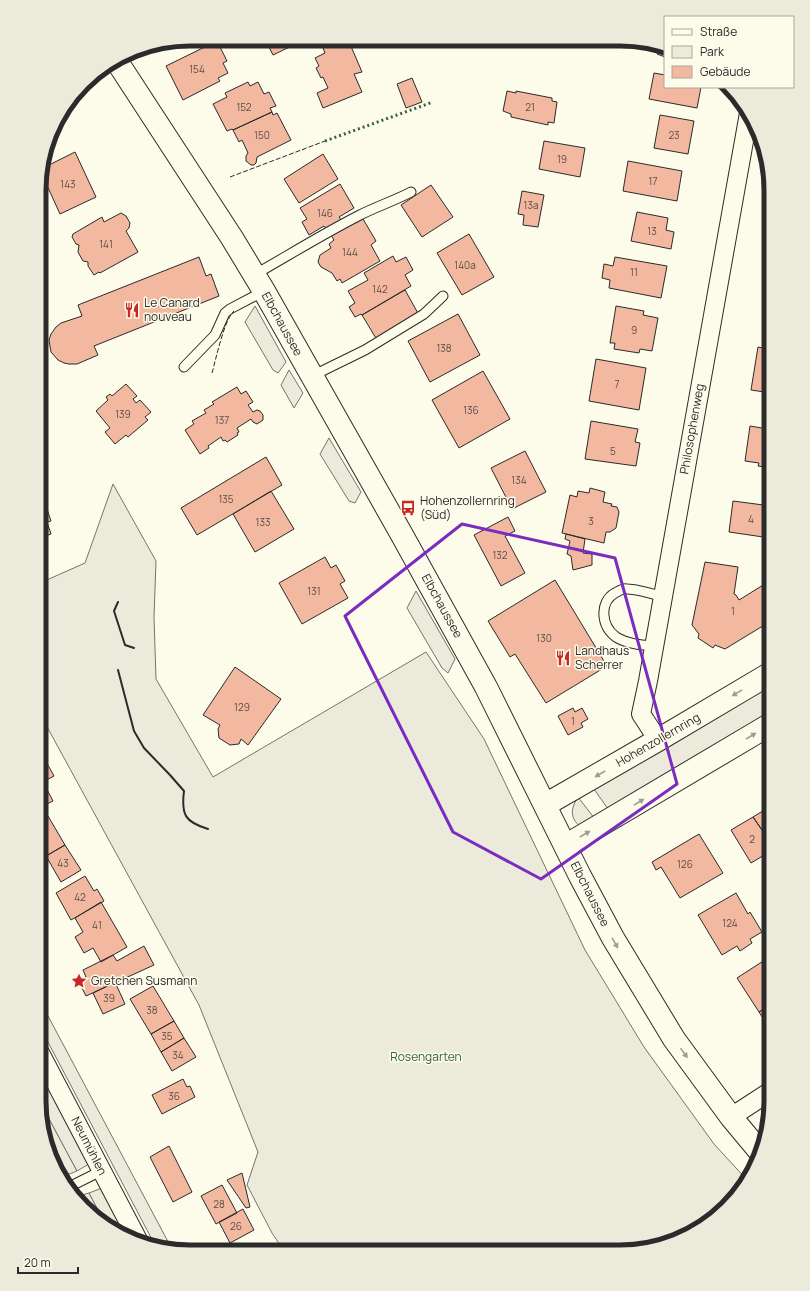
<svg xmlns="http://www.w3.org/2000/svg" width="810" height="1291" font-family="Manrope,sans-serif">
	<rect width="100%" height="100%" fill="#fdfbea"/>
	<path fill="#ecebdb" stroke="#74746e" d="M113,484L156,561L154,617L156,679L213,777L426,652L484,739L585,950L644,1047L714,1144L747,1180L740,1193L712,1221L678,1241L621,1252L284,1251L272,1233L247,1185L258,1152L199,1005L40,714V583L85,563Z
		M771,685V712L608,809L594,789Z
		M578,797L595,819L581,827C569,818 571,808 578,797Z
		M39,999L173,1251L156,1247L39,1025Z
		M39,1100L77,1171L67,1175L46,1135Z
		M89,1193L106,1225C93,1218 84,1208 78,1196Z"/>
	<path fill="#eceadb" stroke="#74746e" d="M255,306L286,362L278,373L273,370L245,322Z
		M289,370L303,393L294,408L281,385Z
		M329,438L361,492L355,503L349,501L320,454Z
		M416,591L455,659L448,673L442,668L407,608Z
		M39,1070L89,1164L77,1171L39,1100Z
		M102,1188L129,1239L106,1225L89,1193Z"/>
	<path fill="#f2b8a0" stroke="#2b2b2b" d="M265,39H306L273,55Z
		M217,41L227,61L223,63L228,73L218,78L220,81L183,100L166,66Z
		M339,41L341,47L350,44L362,72L354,74L362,92L323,108L317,93L328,88L323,77L321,78L316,68L319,66L315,58L325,53L323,48Z
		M659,45L665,47V57L657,54Z
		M654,73L665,75V87H701L697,108L649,99Z
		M412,78L422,102L406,108L397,84Z
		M248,82L250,86L258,82L264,94L269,92L276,106L270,108L272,112L233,130L232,129L227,131L213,104L227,97L225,93Z
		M507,91L516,93V91L552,98V101L557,102L554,123L548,122V125L511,117V114L503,111Z
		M272,112L273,115L277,113L291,140L257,157L256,163L254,165H251L246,161V156L248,153L242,140L239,142L233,130Z
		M660,115L694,121L688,154L654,148Z
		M544,141L585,148L580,177L539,169Z
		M75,152L96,197L60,214L40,170L41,169Z
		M323,154L338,179L299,203L284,179Z
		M628,161L682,171L677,201L623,191Z
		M340,184L354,208L339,217L342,221L327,230L324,226L309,235L302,222L307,219L300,208Z
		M431,185L453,217L422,237L401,205Z
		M522,191L544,195L538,227L523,225L524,215L518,214Z
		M637,212L668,218L666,230L674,232L671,249L631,241Z
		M121,213L126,216L130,223L129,228L126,231L138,252L100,273L99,272L94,275L88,266V262L83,261L78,252L79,245L76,244L72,237L73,234L102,217L104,222Z
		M363,219L376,241L371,245L380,261L342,283L340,279L337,281L332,273L321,267L318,262L320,255L331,248L329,244L334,240L331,235Z
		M469,234L494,277L462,295L437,253Z
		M393,256L396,262L406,257L413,270L405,275L411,286L362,315L361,314L355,317L349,307L355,303L348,291L368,280L364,273Z
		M199,257L206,276L211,274L219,296L94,346L98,355L77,364H69L64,363L58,360L51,352L49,340L51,334L56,327L61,323L82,316L78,305Z
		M615,257L667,266L661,298L609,288L610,280L602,278L604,264L613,266Z
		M771,276V315L765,314Z
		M405,290L419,315L377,340L362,315Z
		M616,306L644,311L643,315L658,318L652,351L640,349L639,353L614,349L615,343H610Z
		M458,314L480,355L430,382L408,341Z
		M758,347L771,350V393L751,390Z
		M596,359L646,368L639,410L589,401Z
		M483,371L510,419L459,448L432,400Z
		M126,384L137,396L133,399L136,403L140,400L151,412L145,417L148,420L128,437L126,435L115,444L105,432L110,428L96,411L108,400L106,397L110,394L112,396Z
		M237,387L241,394L246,391L253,402L248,405L253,412L257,410L260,411L263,415V420L257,424L253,422L251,419L237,428L239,432L237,433L238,435L227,442L225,440L223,441L221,437L208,446L209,448L200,454L185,430L194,424L192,421L206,413L204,410L214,404L212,402Z
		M591,421L638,429L635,442L640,443L636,466L585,459Z
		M769,421H771V468L758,466L759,463L745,461L750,426L768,429Z
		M525,451L546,492L512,509L491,468Z
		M266,457L282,485L197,535L181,508Z
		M40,488L51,521L47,522L51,534L40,538Z
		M590,488L605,492L603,502L612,504L611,506L617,507L619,512L616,528L610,532H606L604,543L562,533L570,495L577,497L578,491L589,493Z
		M271,491L294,529L255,552L233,514Z
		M733,501L771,506L770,538L729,532Z
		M508,517L515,531L505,536L525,573L501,586L474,535Z
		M566,534L585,539L583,553L592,554V565L573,570L571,556L567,554L570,541L565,539Z
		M325,557L331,568L336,565L345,581L340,584L348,598L302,624L279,583Z
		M705,562L738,567L734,594L736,595L739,600L768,582L771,586V621L725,649L715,645L713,648L698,638L699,634L692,625Z
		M555,580L607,666L546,703L515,654L510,657L488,621Z
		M235,667L281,699L248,745L241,739L239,744L230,745L219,738L218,729L220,725L203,715Z
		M573,708L575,712L582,708L588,719L581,723L583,727L568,735L558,716Z
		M39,748L44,758L39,760Z
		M44,758L54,776L39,784V760Z
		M43,782L53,801L39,808V784Z
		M771,806V843L753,817Z
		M45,811L65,845L46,856L39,846V815Z
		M753,817L771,843V851L751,863L731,830Z
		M699,834L723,873L680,898L661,867L656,870L652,862Z
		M65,845L81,870L61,882L46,856Z
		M85,876L94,891L97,889L104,901L71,920L56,893Z
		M736,893L748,914L750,912L762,932L750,939L752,943L740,951L737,946L722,955L698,915Z
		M101,902L127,947L101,962L93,948L84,953L75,937L83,932L75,918Z
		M144,946L154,965L86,996L78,980L86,977L83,970L113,955L117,961Z
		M771,956V1005L759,1012L737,978Z
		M115,982L125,1004L103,1014L93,993Z
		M153,986L174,1021L151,1034L130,999Z
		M771,1005V1031L759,1012Z
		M174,1021L184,1038L161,1052L151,1034Z
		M184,1038L196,1057L172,1071L161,1052Z
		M183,1079L187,1087L190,1086L195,1097L162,1114L152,1095Z
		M169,1146L192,1192L173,1202L150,1157Z
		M242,1173L250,1207L246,1208L227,1180Z
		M222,1185L237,1213L216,1224L201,1196Z
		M243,1209L254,1230L230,1243L219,1222Z
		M265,1246L269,1251H252Z"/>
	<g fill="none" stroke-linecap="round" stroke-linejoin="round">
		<g stroke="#2b2b2b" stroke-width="11">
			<path id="service" d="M254,275C289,255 323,234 358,216C375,207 394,201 411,192
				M184,367L215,335L225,313L230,309L264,291
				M312,376L365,350L424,314L443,296
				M654,646C642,645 627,644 616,637C601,626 599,602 615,593C619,591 623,588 627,589C637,589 653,594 663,597
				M67,1188L101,1171"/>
		</g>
		<g stroke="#2b2b2b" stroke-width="20">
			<path id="minor" d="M658,740L641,714L648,681L749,113
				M39,1051L139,1242
				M731,1117L771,1091"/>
		</g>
		<g stroke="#2b2b2b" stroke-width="24">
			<path id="secondary" d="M116,60L232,238L264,291L402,535L486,687L580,876L613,938L674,1039L731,1117L761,1153
				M545,805L658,740L771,673
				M565,846L771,724"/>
		</g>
		<use href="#service" stroke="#fdfbea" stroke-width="9"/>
		<use href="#minor" stroke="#fdfbea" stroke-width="18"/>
		<use href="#secondary" stroke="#fdfbea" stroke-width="22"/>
		<path stroke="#34623c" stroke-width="3" stroke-dasharray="2 3" stroke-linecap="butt" d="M325,141L433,102"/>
		<path stroke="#2b2b2b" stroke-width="1" stroke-dasharray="5 2" stroke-linecap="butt" d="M230,177L325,141
			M212,373C216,359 224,320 234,311"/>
		<path stroke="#2b2b2b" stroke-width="2" d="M118,602L114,611L125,645L134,648
			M118,670L134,731L144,748L170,775L184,791C181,815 185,822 208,829"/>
	</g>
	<defs><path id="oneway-solid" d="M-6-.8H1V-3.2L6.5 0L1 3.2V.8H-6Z"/></defs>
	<g fill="#9e9d94">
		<use href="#oneway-solid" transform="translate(737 693) rotate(149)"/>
		<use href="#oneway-solid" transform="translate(751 736) rotate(-31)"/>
		<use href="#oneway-solid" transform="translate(600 774) rotate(150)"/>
		<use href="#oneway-solid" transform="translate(639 802) rotate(-31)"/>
		<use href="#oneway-solid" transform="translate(585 834) rotate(-30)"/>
		<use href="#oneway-solid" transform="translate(615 943) rotate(60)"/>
		<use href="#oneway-solid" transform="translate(684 1053) rotate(54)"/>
	</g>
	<path fill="none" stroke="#7b2cbf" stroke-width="3" stroke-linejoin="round" d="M462,524L615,558L677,784L541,879L453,832L345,616Z"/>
	<defs>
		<g id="restaurant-bare" transform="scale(1.2)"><path d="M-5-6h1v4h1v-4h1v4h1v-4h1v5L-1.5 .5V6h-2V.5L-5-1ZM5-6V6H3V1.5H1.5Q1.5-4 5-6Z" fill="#c62828" stroke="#fdfbea" stroke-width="2.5" paint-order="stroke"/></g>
		<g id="bus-bare" transform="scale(1.2)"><path d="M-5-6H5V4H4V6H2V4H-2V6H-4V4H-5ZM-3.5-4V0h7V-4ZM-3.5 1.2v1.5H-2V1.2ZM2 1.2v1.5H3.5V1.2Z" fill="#c62828" stroke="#fdfbea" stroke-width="2.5" paint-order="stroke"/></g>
		<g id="sight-bare" transform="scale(1.2)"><path d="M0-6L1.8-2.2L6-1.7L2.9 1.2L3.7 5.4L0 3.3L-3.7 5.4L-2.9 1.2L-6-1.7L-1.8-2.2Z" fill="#c62828" stroke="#fdfbea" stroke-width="2.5" paint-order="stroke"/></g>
	</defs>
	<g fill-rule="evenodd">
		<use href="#restaurant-bare" x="132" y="310"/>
		<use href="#bus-bare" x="408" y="508"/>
		<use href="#restaurant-bare" x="563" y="658"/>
		<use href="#sight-bare" x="79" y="981"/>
	</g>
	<g text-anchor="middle" stroke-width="3" stroke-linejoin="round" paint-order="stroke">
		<g font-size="10" fill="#5d4e48">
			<text x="197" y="73">154</text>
			<text x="244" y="111">152</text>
			<text x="530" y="111">21</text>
			<text x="262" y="139">150</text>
			<text x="674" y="139">23</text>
			<text x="562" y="163">19</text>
			<text x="653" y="185">17</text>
			<text x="68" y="188">143</text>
			<text x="531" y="209">13a</text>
			<text x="325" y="217">146</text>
			<text x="652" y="235">13</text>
			<text x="106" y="248">141</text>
			<text x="350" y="256">144</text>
			<text x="465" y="269">140a</text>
			<text x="634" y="276">11</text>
			<text x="380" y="293">142</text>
			<text x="634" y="334">9</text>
			<text x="444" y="352">138</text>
			<text x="617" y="388">7</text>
			<text x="471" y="414">136</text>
			<text x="123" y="418">139</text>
			<text x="222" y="424">137</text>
			<text x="613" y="455">5</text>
			<text x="519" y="484">134</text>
			<text x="226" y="503">135</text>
			<text x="751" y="523">4</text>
			<text x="591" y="525">3</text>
			<text x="263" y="526">133</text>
			<text x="500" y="559">132</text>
			<text x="314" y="595">131</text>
			<text x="733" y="615">1</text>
			<text x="544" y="642">130</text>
			<text x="242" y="711">129</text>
			<text x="573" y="725">1</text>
			<text x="752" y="843">2</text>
			<text x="63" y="867">43</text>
			<text x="685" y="868">126</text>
			<text x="80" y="901">42</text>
			<text x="730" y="927">124</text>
			<text x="97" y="929">41</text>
			<text x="109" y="1002">39</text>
			<text x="152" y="1014">38</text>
			<text x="167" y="1040">35</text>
			<text x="178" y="1059">34</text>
			<text x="174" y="1100">36</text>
			<text x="219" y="1208">28</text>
			<text x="236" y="1230">26</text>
		</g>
		<g font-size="12" fill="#2b2b2b" stroke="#fdfbea" text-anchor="start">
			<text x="144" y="307">Le Canard<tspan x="144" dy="14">nouveau</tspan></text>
			<text x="420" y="505">Hohenzollernring<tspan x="420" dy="14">(Süd)</tspan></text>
			<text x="575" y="655">Landhaus<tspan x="575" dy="14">Scherrer</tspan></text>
			<text x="91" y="985">Gretchen Susmann</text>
		</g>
		<g font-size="12" fill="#2b2b2b" stroke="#fdfbea">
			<text transform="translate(282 324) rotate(61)" y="4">Elbchaussee</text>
			<text transform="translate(692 429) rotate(-80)" y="4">Philosophenweg</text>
			<text transform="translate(442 606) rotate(61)" y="4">Elbchaussee</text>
			<text transform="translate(658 740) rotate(-30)" y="4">Hohenzollernring</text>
			<text transform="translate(590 894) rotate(63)" y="4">Elbchaussee</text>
			<text transform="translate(89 1146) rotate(63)" y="4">Neumühlen</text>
		</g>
		<g font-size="12" fill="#34623c" stroke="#fdfbea">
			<text x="426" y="1061">Rosengarten</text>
		</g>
	</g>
	<path d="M0 0H810V1291H0ZM190 46H620A144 144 0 0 1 764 190V1101A144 144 0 0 1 620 1245H190A144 144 0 0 1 46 1101V190A144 144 0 0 1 190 46Z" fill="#eceadb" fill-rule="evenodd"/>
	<path fill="none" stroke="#2b2b2b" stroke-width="5" d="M190 46H620A144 144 0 0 1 764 190V1101A144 144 0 0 1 620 1245H190A144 144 0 0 1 46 1101V190A144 144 0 0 1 190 46Z"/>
	<rect x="664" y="16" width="130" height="72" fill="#fdfbea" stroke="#a9a89e"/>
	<rect x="672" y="29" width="20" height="6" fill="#fdfbea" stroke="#a9a89e"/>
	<text x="700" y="36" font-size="12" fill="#2b2b2b">Straße</text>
	<rect x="672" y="46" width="20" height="12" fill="#ecebdb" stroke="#a9a89e"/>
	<text x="700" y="56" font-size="12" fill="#2b2b2b">Park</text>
	<rect x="672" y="66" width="20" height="12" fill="#f2b8a0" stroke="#a9a89e"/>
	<text x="700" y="76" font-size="12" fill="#2b2b2b">Gebäude</text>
	<path d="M18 1267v6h60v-6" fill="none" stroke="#2b2b2b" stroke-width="2"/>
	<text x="24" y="1267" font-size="12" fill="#2b2b2b" stroke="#fdfbea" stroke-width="3" paint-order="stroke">20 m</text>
</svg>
